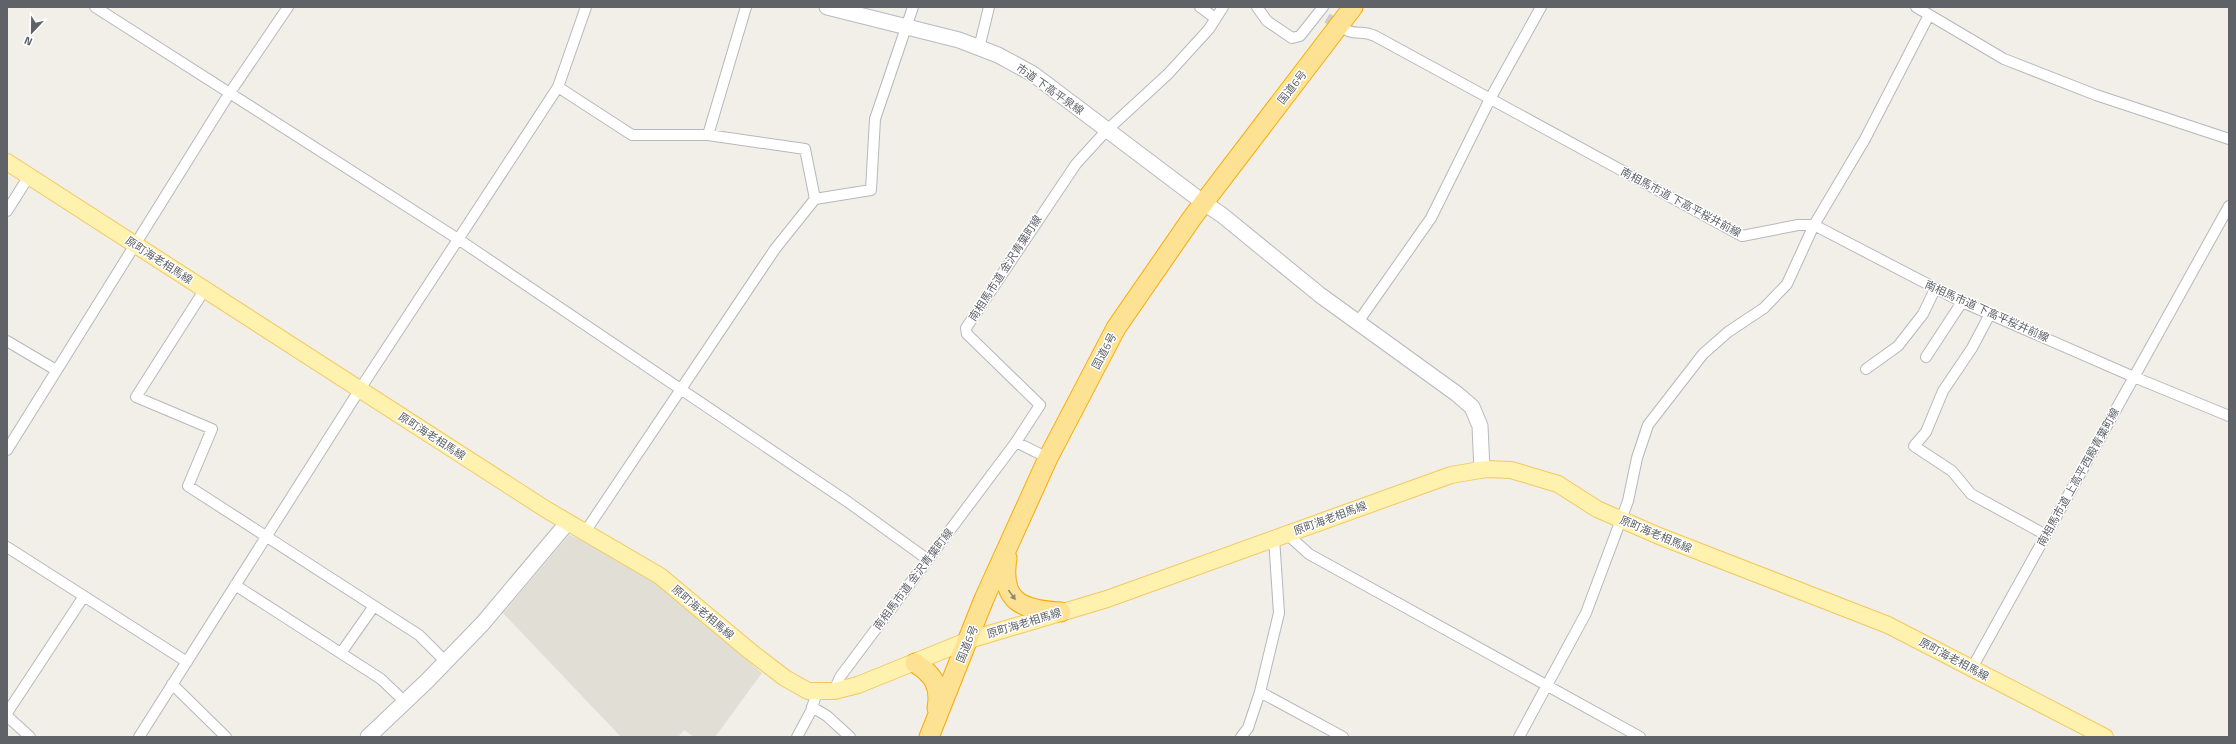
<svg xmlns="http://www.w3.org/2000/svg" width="2236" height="744" font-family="'Titillium Web','Noto Sans JP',sans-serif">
	<rect width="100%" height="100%" fill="#f1efe8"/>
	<path fill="#e1ded6" d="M569,535L579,539L658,583L686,609L762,673L715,737H694L684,730L678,737H621L503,613Z"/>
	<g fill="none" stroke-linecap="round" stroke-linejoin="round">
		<path stroke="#ccccc8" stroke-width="10" stroke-dasharray="10 5" stroke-linecap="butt" d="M1327,18L1342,27"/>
		<g stroke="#b5b8bc" stroke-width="12">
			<path id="street" d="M95,7L458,239L848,502L927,559
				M1200,7L1215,18
				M1257,7L1267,21L1292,38L1300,36L1323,7
				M1916,7L2004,59L2096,95L2229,139
				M1348,31C1360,35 1362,30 1375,36L1742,236L1798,225H1814L1962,302L2134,377L2229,206
				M979,48L989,7
				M558,87L632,135H708L805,149L815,199
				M708,135L746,7
				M7,211L29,176
				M205,289L136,397L212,429L188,486L419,635L446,662
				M1990,314L1972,348L1943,391L1926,432L1914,446L1952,471L1971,494L2046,535
				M1358,322L1431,218L1490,99L1541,7
				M7,341L56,370
				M1926,357L1962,302
				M1866,369L1898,346L1923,314L1935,289
				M1016,442L1048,458
				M7,450L229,94L288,7
				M585,532L775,249L815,199L871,190L875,119L913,7
				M1287,534L1309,554L1640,737
				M7,547L187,662
				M235,585L381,679L405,702
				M341,653L374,606
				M1972,668L2134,377L2229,416
				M172,684L226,737
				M834,691L840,677L1016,442L1040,405L967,334L966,328L1076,164L1106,131L1168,74L1209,29L1223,7
				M1260,692L1343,737
				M812,707L827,716L850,737
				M7,713L84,596
				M7,716L30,737
				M139,737L360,389L558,87L586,7
				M797,737L811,711L817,692
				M1241,737L1248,728L1260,692L1279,613L1274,538
				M1519,737L1586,613L1628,501L1637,458L1648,425L1703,354L1728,332L1764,308L1787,284L1814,225L1865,139L1929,15"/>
		</g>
		<g stroke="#b6babf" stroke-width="17">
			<path id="secondary" d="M827,7L959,40L998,55L1033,74L1204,203L1222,215L1320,295L1457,394L1472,407L1480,426L1482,470
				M368,737L427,681L483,623L568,522"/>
		</g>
		<g stroke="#f2c960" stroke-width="18">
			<path id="primary" d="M7,162L547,510L660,576L751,652L785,678L808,691H834L858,685L969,640L1107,599L1451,475L1486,469L1511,470L1558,484L1597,509L1659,536L1888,625L2105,737"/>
		</g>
		<g stroke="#f9ab00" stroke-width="21">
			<path id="highway" d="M1007,558C1000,602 1022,610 1061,612
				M915,663C933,674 941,686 937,708
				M929,737L984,599L1009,544L1048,458L1116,328L1192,218L1353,7"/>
		</g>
		<use href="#street" stroke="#fff" stroke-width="10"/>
		<use href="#secondary" stroke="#fff" stroke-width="15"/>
		<use href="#primary" stroke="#fff2af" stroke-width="16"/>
		<use href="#highway" stroke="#fde293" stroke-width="19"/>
	</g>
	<defs><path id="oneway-solid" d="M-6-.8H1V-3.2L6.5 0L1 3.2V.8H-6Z"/></defs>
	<use fill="#8e8975" href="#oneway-solid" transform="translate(1012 595) rotate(54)"/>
	<g text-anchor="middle" stroke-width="3" stroke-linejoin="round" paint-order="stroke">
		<g font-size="11" fill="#5f6368" stroke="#fff">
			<text transform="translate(1292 87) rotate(-52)" y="4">国道6号</text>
			<text transform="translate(1050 89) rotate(35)" y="4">市道 下高平泉線</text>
			<text transform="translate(1681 202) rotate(28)" y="4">南相馬市道 下高平桜井前線</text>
			<text transform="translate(159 260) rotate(33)" y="4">原町海老相馬線</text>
			<text transform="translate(1005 268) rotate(-57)" y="4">南相馬市道 金沢青葉町線</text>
			<text transform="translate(1987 311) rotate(24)" y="4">南相馬市道 下高平桜井前線</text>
			<text transform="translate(1104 351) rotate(-62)" y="4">国道6号</text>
			<text transform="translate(432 436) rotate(33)" y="4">原町海老相馬線</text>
			<text transform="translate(2078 477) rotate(-61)" y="4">南相馬市道 上高平西殿青葉町線</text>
			<text transform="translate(1330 518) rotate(-20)" y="4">原町海老相馬線</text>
			<text transform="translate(1656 534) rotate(23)" y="4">原町海老相馬線</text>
			<text transform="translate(913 579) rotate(-53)" y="4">南相馬市道 金沢青葉町線</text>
			<text transform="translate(703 612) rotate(40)" y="4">原町海老相馬線</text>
			<text transform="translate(1024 623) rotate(-17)" y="4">原町海老相馬線</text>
			<text transform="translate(967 644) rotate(-68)" y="4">国道6号</text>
			<text transform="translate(1954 659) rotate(28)" y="4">原町海老相馬線</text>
		</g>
	</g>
	<rect width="2236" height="744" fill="none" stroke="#5f6368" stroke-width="16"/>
	<g transform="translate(32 32) rotate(202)" stroke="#ffffff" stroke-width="3" paint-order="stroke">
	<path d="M0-3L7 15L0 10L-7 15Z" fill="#5f6368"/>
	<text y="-6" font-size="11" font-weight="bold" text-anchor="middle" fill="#5f6368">N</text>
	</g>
</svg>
